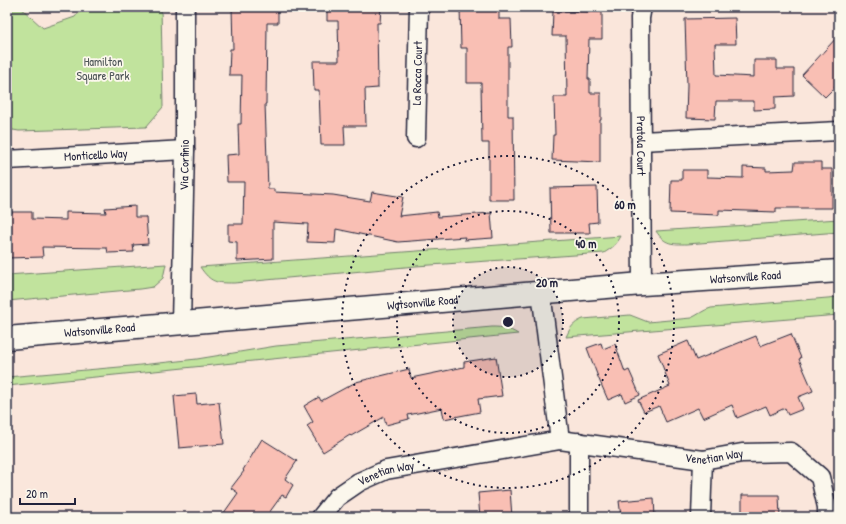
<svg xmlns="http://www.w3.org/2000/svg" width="846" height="524" font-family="'Patrick Hand',sans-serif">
	<rect width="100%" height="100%" fill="#fae6db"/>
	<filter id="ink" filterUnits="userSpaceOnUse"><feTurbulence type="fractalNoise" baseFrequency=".025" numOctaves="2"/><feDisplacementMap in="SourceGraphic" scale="8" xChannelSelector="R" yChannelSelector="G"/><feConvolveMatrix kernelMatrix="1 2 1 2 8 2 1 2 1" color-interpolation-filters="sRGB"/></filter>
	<g filter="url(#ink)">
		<path fill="#c1e39d" stroke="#72826c" d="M7,7H20L43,28L75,17L83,7H161L163,107L146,127L19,131L7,129Z
			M839,219V232L687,244C672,244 665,245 656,231Z
			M621,236C617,244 612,248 604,253L416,266L234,283C216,283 211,283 200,267Z
			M166,264L163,278L153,287L140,289L7,301V275Z
			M839,297V315L566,337C570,328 573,323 583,319L630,315L648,322L691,318C698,315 703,310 711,308Z
			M492,327C503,327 508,328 518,334L7,386V377L131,366L197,359L276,346Z"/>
		<path fill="#f9bfb4" stroke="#22223b" d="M232,7H278V23H267L266,104H265L268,189H274V192L333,195L370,201L372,192L403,197L399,216L437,212L438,217L491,213L493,238L464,240L465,237L398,242L336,229L335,243L307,242L308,224L273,222V259L237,261V242L228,241V224H243L244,182H227L226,155L239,154L238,124H241L242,75H229L230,49H233Z
			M327,7H381L380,23H377L378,88L365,89L366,126H344L345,145H321L319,90H314L313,61H339L338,21H327Z
			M460,7H499V19H511L512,47H508V116H513L514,200H489V143H482L481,83H467V48H461Z
			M553,11L602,12V39H589L588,79H590V93H601V120H600V162L552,160L553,135H555L554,97H567L566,36H552Z
			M735,18L736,44H715L716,75L754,77V60H777V69H794V96L775,97V109L754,110V101H716L715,119L686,118L687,86L685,19Z
			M839,35V83L825,97L802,75Z
			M795,162H821V169H832V208H776V212L719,210V215L670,213L671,180H682V170H707V177L743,178V167L766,168V171L794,170Z
			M597,187L598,222L589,223L590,233H551L550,188Z
			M135,206V217H146L148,244L133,245L134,252L108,253L107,248L42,247L43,257L7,258V212H32V219L66,220V212L106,213L105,208Z
			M791,334L801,358L799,359L813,391L798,397L803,409L788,415L785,408L770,415L766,406L737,418L732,405L703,418L698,408L666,422L659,406L644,412L638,400L670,386L658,354L688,341L696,360L756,336L760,346Z
			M601,343L603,349L615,344L625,372L629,370L640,395L625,402L622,394L608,400L598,377L587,348Z
			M496,357L502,396L478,399L480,412L444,419L442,408L408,415L409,419L386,425L384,417L351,436L350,435L323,452L307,426L313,422L304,406L319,397L321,401L356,382L409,369L411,378L464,367V362Z
			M196,394L197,404L219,402L224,444L179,448L174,396Z
			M262,439L297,461L285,479L293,485L286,497L282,495L266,517H221L238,493L231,488L244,471L243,470Z
			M510,490L512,517H480L478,493Z
			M742,495H779L780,517H742Z
			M654,498L655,517H621L619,501Z"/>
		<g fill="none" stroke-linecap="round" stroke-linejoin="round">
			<g stroke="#22223b" stroke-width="21">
				<g id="minor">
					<path id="s1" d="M642,7L640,18L642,284"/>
					<path id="s2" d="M416,138L419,7"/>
					<path d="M641,141L839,131"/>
					<path id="s3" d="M7,160L185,150"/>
					<path d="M541,292L560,440"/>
					<path id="s4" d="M181,323L185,150V7"/>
					<path d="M579,442V517"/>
					<path id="s5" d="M321,517L337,497L359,482L386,470L560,440L703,460L742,453L791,452L820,477L827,507V517"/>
					<path d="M701,517L703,460"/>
				</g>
			</g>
			<g stroke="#22223b" stroke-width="25">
				<g id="major">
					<path id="s6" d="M7,338L642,284L839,271"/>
				</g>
			</g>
			<use href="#minor" stroke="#fbf7ec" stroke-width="18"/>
			<use href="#major" stroke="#fbf7ec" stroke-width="22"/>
		</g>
	</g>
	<circle cx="508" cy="322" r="55" fill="#22223b" fill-opacity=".12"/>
	<g fill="none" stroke="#22223b" stroke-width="2" stroke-dasharray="2 4">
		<circle cx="508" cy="322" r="55"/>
		<circle cx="508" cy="322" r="111"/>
		<circle cx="508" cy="322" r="166"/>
	</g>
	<g text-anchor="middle" stroke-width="3.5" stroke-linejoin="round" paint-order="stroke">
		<g font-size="12" fill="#4a5254" stroke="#fbf7ec">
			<text x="103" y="66">Hamilton<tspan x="103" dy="14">Square Park</tspan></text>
		</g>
		<g font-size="12" fill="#22223b" stroke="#fbf7ec">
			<text dy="4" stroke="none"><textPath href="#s2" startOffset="65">La Rocca Court</textPath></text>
			<text dy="4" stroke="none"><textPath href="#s1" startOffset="139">Pratola Court</textPath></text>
			<text dy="4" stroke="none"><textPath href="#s3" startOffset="89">Monticello Way</textPath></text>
			<text dy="4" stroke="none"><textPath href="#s4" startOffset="158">Via Corfinio</textPath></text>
			<text dy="4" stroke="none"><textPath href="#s6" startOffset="741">Watsonville Road</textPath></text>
			<text dy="4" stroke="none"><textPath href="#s6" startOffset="417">Watsonville Road</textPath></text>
			<text dy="4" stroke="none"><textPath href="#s6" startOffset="93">Watsonville Road</textPath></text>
			<text dy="4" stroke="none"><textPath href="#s5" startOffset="414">Venetian Way</textPath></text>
			<text dy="4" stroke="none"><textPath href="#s5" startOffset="81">Venetian Way</textPath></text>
		</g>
	</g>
	<circle cx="508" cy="322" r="6" fill="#22223b" stroke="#fbf7ec" stroke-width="2"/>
	<g font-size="12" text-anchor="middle" font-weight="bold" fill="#22223b" stroke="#fbf7ec" stroke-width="3.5" stroke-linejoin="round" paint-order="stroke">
		<text x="625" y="209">60 m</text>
		<text x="586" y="248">40 m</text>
		<text x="547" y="287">20 m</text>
	</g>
	<rect width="846" height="524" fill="none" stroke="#fbf7ec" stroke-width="24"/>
	<rect x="12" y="12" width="822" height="500" fill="none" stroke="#22223b" stroke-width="1.5" filter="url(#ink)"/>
	<path d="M20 498v6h55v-6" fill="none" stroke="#22223b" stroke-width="2"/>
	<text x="26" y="498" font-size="12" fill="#22223b" stroke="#fbf7ec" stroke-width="3" paint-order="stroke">20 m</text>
</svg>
